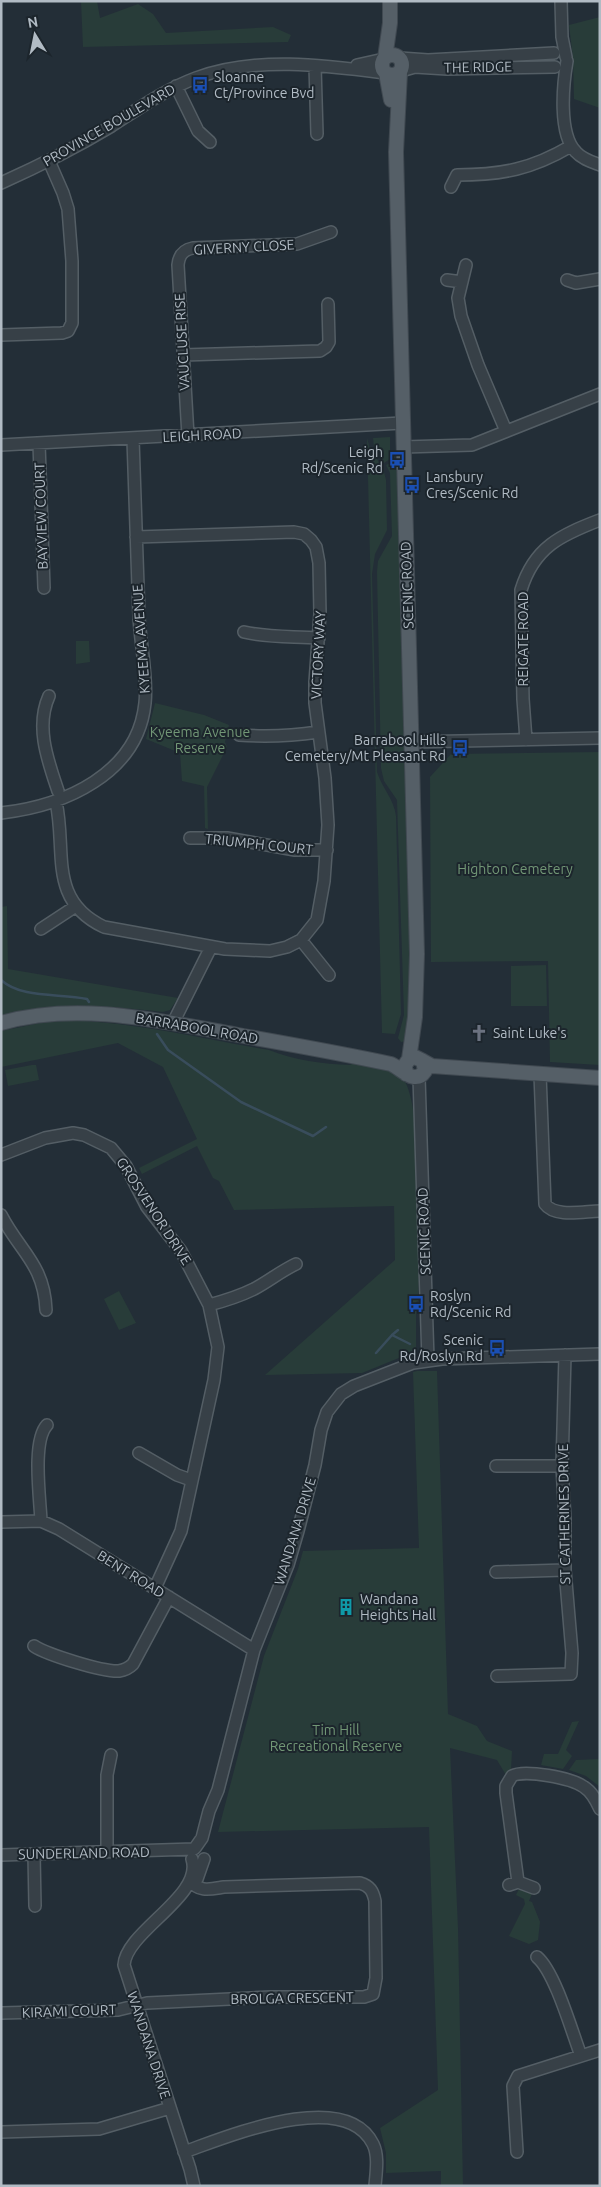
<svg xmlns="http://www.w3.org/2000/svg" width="601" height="2187" font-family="Ubuntu,sans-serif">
	<rect width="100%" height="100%" fill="#232e37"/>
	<path fill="#283c39" d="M81,1H97L100,18L138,4L153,14L166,33L273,27L291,35L288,42L83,47Z
		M600,17V108L574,99L573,58L569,25Z
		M390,437V459L384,463L374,447L373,438Z
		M367,438L370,449L383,468L386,480L387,530L375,554L372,574L377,772C382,788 394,799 396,816L401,1014L395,1034L382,1033Z
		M391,463V468H398L412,1011L407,1041L401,1042L398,1038L404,1015L397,800L384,781L381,768L377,572L378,561L392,536L390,473L386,465Z
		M76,641H89L90,662L76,664Z
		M155,703L204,715L229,725L225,742L227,747L207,787L208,829L205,828L204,786L182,781L180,753L146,739Z
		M600,752V1065L550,1062L548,961L431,962L430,777L451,754Z
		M7,906L8,969L178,998L170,1010L163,1012C110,1006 54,1000 1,1016V907Z
		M546,965L547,1006H511V966Z
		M55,1020C127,1020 198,1038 269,1050C294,1060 323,1064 350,1065L353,1063C368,1065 392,1066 403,1079C424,1103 420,1264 418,1301L416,1302V1351L362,1373L265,1375L395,1260L394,1206L234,1210L219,1181L213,1178L197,1146L142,1174L139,1168L197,1139L163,1067L118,1043L1,1067V1031Z
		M32,1065H36L39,1080L8,1086L5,1070Z
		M119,1291L136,1323L119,1330L104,1299Z
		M417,1371H437L448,1714L477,1726L487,1741L512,1751L511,1770L506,1775L497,1760L450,1748L458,1928L463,2186H441V2171L386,2173V2153L380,2128L438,2090L429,1827L218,1832L264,1656L298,1569L303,1551L419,1548L413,1372Z
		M579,1721L566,1750L572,1756L563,1769L541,1765L544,1754H558L572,1722Z
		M600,1759V1787L586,1776L569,1770L576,1760Z
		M520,1887L533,1891L529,1901L532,1902L540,1922L538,1940L529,1944L509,1936L525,1904L524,1899L516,1895Z"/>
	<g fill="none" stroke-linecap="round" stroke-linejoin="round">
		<path stroke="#394d5c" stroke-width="2.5" d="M1,980C22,999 60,993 87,999L89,1002
			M157,1034L168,1050L241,1102L313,1136L326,1127
			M392,1335L398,1330
			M376,1353L392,1335L410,1344"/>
		<g stroke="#545e65" stroke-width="14">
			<path id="minor" d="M561,1L562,37L566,57
				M400,58L428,60L554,53
				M567,61C563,84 558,134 576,152C582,159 592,162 600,165
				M357,65L384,59
				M315,66L317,134
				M401,71L415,67L447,69L555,67
				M176,86L198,131L210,142
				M457,175C502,175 532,169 571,146
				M1,183C39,166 75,148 110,127C138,109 164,90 196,78C255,56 324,65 385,73
				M451,187L457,175
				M466,265L458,298L461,316L478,365L506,431
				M447,280L462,282
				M567,280L576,283L600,279
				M1,335L62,333L68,331L72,323V261L68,209L63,193L49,161
				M183,355L320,351L326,347L329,342L328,304
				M188,436L178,265C179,255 183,250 193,248L297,244L331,232
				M39,443L44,588
				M1,445L402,423
				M403,447L472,445L600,394
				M244,632C269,638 294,636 319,638
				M49,696C35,727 48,761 58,791
				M239,735C266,737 291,736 318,732
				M526,740L523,699L521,590C534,547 561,535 600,520
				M411,742L600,738
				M56,802C67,851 47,900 104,927L225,949L270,951L287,947L301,940L317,920L324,881L328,825L325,778L315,703V682L320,614L319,563L316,547L311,540L304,534L294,532L136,537
				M1,813C64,806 138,774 145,703C148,677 140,643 139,616C137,557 135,498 133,439
				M190,838H227L295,850H327
				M41,929L76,906
				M301,940L329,975
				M173,1023L211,947
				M540,1074L545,1204C555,1218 585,1211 600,1211
				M419,1077L428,1360
				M1,1155L45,1138L73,1133L84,1135L111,1148L126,1166L147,1207L181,1251L209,1305L218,1347L214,1380L181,1531L155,1588
				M1,1215C20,1252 44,1264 46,1310
				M209,1305C224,1301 240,1296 254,1289C269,1281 281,1271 296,1264
				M139,1453L177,1475L191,1480
				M496,1466H562
				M41,1521C40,1498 32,1441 47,1425
				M1,1522L41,1521L59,1529L254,1650
				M496,1572L565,1570
				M34,1646C48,1655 103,1672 119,1671C125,1670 129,1668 133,1664L169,1597
				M497,1676L571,1674L572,1653L565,1570V1520L562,1466L565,1355
				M195,1848L202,1838L209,1811L218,1790L254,1650L288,1565L298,1531L315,1465L321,1430L327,1412L341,1394L354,1386L413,1363L442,1359L600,1354
				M107,1852V1775L111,1755
				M34,1854L35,1906
				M1,1855L194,1849
				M192,1859C204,1896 126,1931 124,1965L190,2169L194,2186
				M197,1879L204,1859
				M518,1882L506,1793V1786L512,1776C524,1769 572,1778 584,1787C592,1792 596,1800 600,1809
				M509,1885L518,1882L534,1888
				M537,1957C555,1972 572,2032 581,2056
				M1,2013L118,2010L147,2003L271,1997H364L373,1994L376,1978L375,1901C373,1891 370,1886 360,1883L224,1887C211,1889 199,1893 190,1880
				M518,2076L600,2050
				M1,2132L99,2129L170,2108
				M184,2152C227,2137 345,2087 373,2144C379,2156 376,2173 375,2186
				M517,2152L513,2086L518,2076"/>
		</g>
		<g stroke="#404951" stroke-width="16">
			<path id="major" d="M382 65a10 10 0 1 1 20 0a10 10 0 1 1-20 0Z
				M385,58L390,23V1
				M400,72L396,152L417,954L415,1017L409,1059
				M386,73L391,100
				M1,1023C79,1001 160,1021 238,1035C289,1044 340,1053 391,1064C402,1069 415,1086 425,1071L423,1061L415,1057L409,1059L405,1065L406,1074
				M423,1061L432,1066L600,1078"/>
		</g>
		<use href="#minor" stroke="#374047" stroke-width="11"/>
		<use href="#major" stroke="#555f67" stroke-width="14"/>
	</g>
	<defs>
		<g id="bus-bare" transform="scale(1.35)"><path d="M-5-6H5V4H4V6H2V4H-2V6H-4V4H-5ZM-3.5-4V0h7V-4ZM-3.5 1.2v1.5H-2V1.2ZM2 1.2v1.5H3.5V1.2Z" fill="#1a4fb4" stroke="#1c252c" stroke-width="2.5" paint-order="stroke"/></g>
		<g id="church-bare" transform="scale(1.35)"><path d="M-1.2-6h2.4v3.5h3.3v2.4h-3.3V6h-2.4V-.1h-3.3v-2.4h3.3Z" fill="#6b7280" stroke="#1c252c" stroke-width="2.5" paint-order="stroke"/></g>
		<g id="building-bare" transform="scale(1.35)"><path d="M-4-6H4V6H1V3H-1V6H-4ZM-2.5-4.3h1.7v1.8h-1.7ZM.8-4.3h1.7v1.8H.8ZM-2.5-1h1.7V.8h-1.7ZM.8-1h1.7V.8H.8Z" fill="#0f9aa8" stroke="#1c252c" stroke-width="2.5" paint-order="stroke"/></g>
	</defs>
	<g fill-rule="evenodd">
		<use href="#bus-bare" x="200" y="85"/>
		<use href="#bus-bare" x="397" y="460"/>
		<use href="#bus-bare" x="412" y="485"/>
		<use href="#bus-bare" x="460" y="748"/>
		<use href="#church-bare" x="479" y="1033"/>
		<use href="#bus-bare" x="416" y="1304"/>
		<use href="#bus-bare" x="497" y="1348"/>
		<use href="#building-bare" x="346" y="1607"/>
	</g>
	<g text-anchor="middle" stroke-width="4" stroke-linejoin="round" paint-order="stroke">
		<g font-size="14" fill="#b1bbc4" stroke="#1c252c">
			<text transform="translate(478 67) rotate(-1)" y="5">THE RIDGE</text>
			<text transform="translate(109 125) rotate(-30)" y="5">PROVINCE BOULEVARD</text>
			<text transform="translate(244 247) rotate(-3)" y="5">GIVERNY CLOSE</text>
			<text transform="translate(182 342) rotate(-93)" y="5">VAUCLUSE RISE</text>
			<text transform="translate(202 435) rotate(-3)" y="5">LEIGH ROAD</text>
			<text transform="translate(41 516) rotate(-92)" y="5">BAYVIEW COURT</text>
			<text transform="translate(407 585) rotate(-92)" y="5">SCENIC ROAD</text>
			<text transform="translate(141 639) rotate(-94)" y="5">KYEEMA AVENUE</text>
			<text transform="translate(523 639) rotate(-90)" y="5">REIGATE ROAD</text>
			<text transform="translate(318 655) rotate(-87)" y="5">VICTORY WAY</text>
			<text transform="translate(259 844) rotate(6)" y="5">TRIUMPH COURT</text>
			<text transform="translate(197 1028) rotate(10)" y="5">BARRABOOL ROAD</text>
			<text transform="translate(154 1211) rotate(57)" y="5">GROSVENOR DRIVE</text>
			<text transform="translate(424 1231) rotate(-92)" y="5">SCENIC ROAD</text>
			<text transform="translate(564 1514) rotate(-91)" y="5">ST CATHERINES DRIVE</text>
			<text transform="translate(295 1531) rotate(-73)" y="5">WANDANA DRIVE</text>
			<text transform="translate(131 1574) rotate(32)" y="5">BENT ROAD</text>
			<text transform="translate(84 1853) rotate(-1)" y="5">SUNDERLAND ROAD</text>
			<text transform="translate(292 1998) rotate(-1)" y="5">BROLGA CRESCENT</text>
			<text transform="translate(69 2011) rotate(-2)" y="5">KIRAMI COURT</text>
			<text transform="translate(149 2045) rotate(72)" y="5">WANDANA DRIVE</text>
		</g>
		<g font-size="14" fill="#b1bbc4" stroke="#1c252c" text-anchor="start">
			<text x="214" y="82">Sloanne<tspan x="214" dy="16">Ct/Province Bvd</tspan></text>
			<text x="383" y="457" text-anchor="end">Leigh<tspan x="383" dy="16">Rd/Scenic Rd</tspan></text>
			<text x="426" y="482">Lansbury<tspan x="426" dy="16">Cres/Scenic Rd</tspan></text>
			<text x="446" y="745" text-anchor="end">Barrabool Hills<tspan x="446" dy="16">Cemetery/Mt Pleasant Rd</tspan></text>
			<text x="493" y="1038">Saint Luke's</text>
			<text x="430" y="1301">Roslyn<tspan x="430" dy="16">Rd/Scenic Rd</tspan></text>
			<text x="483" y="1345" text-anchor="end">Scenic<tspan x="483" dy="16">Rd/Roslyn Rd</tspan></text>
			<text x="360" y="1604">Wandana<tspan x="360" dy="16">Heights Hall</tspan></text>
		</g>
		<g font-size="14" fill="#729776" stroke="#1c252c">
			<text x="200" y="737">Kyeema Avenue<tspan x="200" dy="16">Reserve</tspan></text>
			<text x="515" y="874">Highton Cemetery</text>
			<text x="336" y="1735">Tim Hill<tspan x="336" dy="16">Recreational Reserve</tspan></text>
		</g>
	</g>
	<rect width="601" height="2187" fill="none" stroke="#b1bbc4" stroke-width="5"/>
	<g transform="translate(35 35) rotate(350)" stroke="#1c252c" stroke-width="4" paint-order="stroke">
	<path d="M0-4L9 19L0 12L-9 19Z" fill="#b1bbc4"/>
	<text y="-8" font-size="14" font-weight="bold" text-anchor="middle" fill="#b1bbc4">N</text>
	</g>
</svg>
